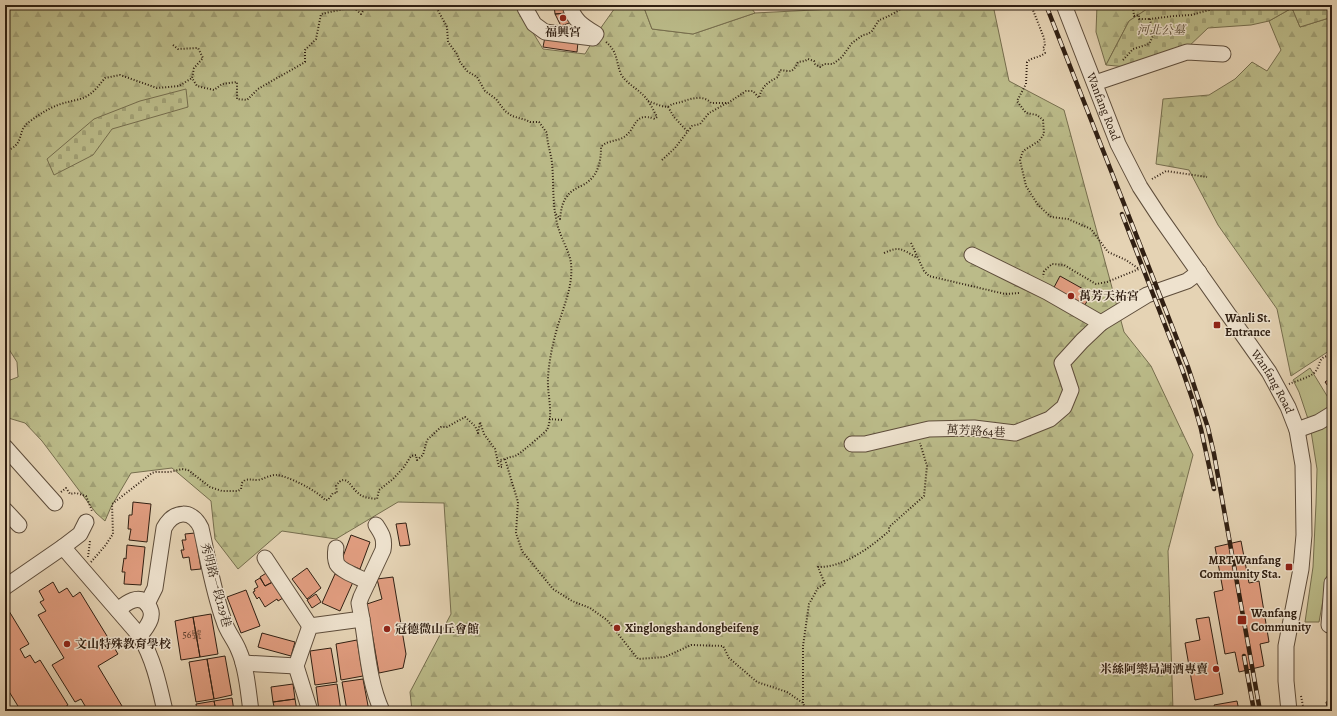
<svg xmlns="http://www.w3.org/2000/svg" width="1337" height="716" font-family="Alegreya,'Noto Serif TC',serif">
	<defs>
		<pattern id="forest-firs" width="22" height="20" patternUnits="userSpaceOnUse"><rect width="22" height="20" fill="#bbbb89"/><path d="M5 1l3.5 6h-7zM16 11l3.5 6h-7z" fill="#a1a075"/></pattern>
		<pattern id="cemetery-stones" width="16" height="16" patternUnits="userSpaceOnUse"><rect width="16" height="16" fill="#bbbb89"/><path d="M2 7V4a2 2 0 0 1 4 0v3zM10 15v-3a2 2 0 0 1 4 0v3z" fill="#a1a075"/></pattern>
	</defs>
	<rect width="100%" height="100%" fill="#e5d3b4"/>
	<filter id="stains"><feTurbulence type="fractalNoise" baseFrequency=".005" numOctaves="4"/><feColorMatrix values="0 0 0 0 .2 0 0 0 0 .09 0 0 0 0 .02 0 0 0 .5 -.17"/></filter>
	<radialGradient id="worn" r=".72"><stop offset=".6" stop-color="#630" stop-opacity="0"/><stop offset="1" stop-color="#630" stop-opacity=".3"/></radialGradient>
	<path fill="url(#forest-firs)" stroke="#766e4e" d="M5,5H516L543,49L585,54L600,29L617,5H643L652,29L693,34L755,13L833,9L838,5H993L1009,81L1064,110L1124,332L1151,366L1193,455L1168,551L1173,711H412L410,692L451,614L444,503L398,502L336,539L282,531L238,569L215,539L211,501L172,468L131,473L111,507L105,521L96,513L42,441L25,423L5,417V382L18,377L17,362L5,343Z
		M1097,5H1153L1129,21L1106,65L1096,32Z
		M1328,5H1332V349L1291,376L1277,309L1218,225L1189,170L1156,164L1163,99L1209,95L1235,79L1252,62L1267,71L1281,50L1269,21L1292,8L1300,27L1329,18Z"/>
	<path fill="url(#cemetery-stones)" stroke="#766e4e" d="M1153,5H1328L1329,18L1300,27L1292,8L1269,21L1251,25L1208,28L1185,50L1127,67L1106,65L1129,21Z
		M186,89L188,107L112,129L93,155L54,175L47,159L94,119L140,101Z"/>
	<path fill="#bbbb89" stroke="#766e4e" d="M643,5H749L755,13L693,34L652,29Z
		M1310,368L1332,404V410L1309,422L1299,392L1293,380Z
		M1332,422V551L1319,622H1305L1313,567L1316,504L1317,469L1311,431L1325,427Z"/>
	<path fill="#e29e81" stroke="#312013" d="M554,5H566L567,13L555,14Z
		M567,13L572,22L561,26L555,14Z
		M545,37L578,42L577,52L543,47Z
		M1060,276L1085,290L1083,295L1089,298L1083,308L1051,293Z
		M1332,377V392L1325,382Z
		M133,502L151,504L147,542L129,540L131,529H128L129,515H132Z
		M406,523L410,545L400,546L396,524Z
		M195,533L201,569L191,570L189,557L183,558L181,550H184L182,540H186L185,534Z
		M351,535L370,542L360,569L341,562Z
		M1241,541L1249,583L1259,581L1269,642L1260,644L1264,666L1239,672L1235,652L1225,654L1214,592L1223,590L1215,547Z
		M127,545L145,547L141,585L124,584L125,572H122L124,558L126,559Z
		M307,568L321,588L307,599L292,579Z
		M268,572L274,581L265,586L260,577Z
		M335,574L353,582L340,611L322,603Z
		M393,577L406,654L403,668L379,673L367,604L382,599L377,579Z
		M260,578L265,586L273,582L283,598L278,601L277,599L265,607L259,597L257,599L253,592L255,591L254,589L258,587L255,581Z
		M53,582L59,593L67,588L73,597L80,592L118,654L98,666L125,711H88L81,699L75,702L52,665L64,658L38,615L46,611L40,602L44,600L39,591Z
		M246,590L260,626L241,633L227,597Z
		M316,594L321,602L312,608L307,600Z
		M9,611L29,644L20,649L25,658L30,655L35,663L40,660L68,705L62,709L63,711H21L5,685V614Z
		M211,614L218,654L200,657L193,617Z
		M193,617L200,657L181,660L175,621Z
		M1209,617L1223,694L1195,700L1185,643L1200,640L1196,619Z
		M262,633L295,642L291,656L258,647Z
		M357,640L363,676L341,680L336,644Z
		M331,648L337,682L315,685L310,651Z
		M225,656L232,695L214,699L207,659Z
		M207,659L214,699L196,702L189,662Z
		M363,679L369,711H347L342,682Z
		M293,684L295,699L273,702L271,687Z
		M337,684L341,711H319L316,687Z
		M232,698L234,711H216L214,701Z
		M295,699L297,711H275L273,702Z
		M214,701L216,711H197L196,704Z
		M1237,701L1239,711H1216L1214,705Z
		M1332,701V711H1328L1326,702Z"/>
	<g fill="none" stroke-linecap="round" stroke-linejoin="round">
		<g stroke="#5e4d3b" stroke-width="17">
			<g id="minor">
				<path d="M525,5V8L534,24L545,32L593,38L596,34C583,26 573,20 570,5"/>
				<path id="s1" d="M1064,5L1118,144L1140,187L1159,216L1269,372L1288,407L1297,430L1303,465L1304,535L1301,569L1286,646V681L1289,711"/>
				<path d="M1095,83L1187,52L1223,54"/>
				<path d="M972,255L1047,292L1101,323"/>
				<path d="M1297,430L1319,422L1332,414"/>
				<path d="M852,444H865L929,429L974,428L1015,433L1050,419L1064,407L1071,390L1062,363L1082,341L1101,323L1147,295L1187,281L1199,272"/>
				<path d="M5,447L55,503"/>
				<path d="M5,510L19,525"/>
				<path d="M63,547L80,534L86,522"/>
				<path d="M336,548C335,554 335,559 337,564C341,571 361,578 368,582"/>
				<path d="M265,558L310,626"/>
				<path d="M1332,583L1329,625H1332"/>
				<path d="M5,587L63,547L140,636C154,660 159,685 165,711"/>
				<path d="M147,604L155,588L164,528C174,510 192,509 201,528C208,559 213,591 224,621C227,632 235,640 239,651C247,669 248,691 251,711"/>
				<path d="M118,610C126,603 139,593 148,605C150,608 152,613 151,617C150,624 144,630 140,636"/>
				<path d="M362,619C367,649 369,683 382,711"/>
				<path d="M243,663L296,666L310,626L362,619L359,603L361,597L383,550C385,539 382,534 376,525"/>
				<path d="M296,666L310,711"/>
			</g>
		</g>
		<path stroke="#312013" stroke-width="2" stroke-dasharray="1 2" stroke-linecap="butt" d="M435,5L447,27L448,42L457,54L460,62L467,71L477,77L485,91L496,99L505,111L512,116L526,120L530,122H539L547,133C547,144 551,153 552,163C554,183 552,203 557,223C560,237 569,250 571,263C573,284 566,300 560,319C554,337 549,359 548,378C547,395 554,414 547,430C545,432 521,453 517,455C513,457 509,457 505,459L518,502L516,533L522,551L553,589L572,601L590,608L607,620L638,659L665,657L691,645L723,646L729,658L757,682L787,692L803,703L806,711
			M1031,5L1044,38L1045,46L1043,48L1045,53C1039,58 1032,57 1027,62L1026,84L1017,101L1026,113L1037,115L1043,120L1044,134L1039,141L1023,151L1020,160L1026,186L1038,205L1051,217L1068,219L1091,229L1108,252L1126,260L1139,269L1107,282L1096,284L1064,265L1052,264L1044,271L1043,277
			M1133,7L1134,16L1139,15V19H1150
			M173,45L178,49L198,48L203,58L194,68L192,78L197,86L214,90L222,84L237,82V99L247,100L258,89L305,62V50L316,39L321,14L353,7L361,14L367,5
			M1123,60L1133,49L1149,44L1153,36L1150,19L1174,16L1191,15L1209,10V5
			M648,101L661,106L668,107L674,117L687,131
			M668,107C674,102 677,104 684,101C693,98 704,95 711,103H728L746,91H753L759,98C762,86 767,83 778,77L780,70C791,71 792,74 798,62L805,61L808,59L814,61L815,64L820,67L824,64H833L842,57L852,43L863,35L868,34L872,31L879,20C886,18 901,10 905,5
			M5,151C26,145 16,131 29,122C40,114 50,107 64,103C71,101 79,100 85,97C94,93 99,85 105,78L120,75L157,88L179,86L192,78
			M662,160L675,148L692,126L700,124L709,113L727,103
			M1152,179L1166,171L1207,177
			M556,214L560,219C561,210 562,202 568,195C572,190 577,188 583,185C598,177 601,162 601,147C607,140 616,142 624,137C637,129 633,111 655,119L657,117C653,109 648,99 642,94C635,87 626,83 621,74C615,60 619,53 605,41
			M911,243L924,271L929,276L1005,294L1019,293
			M884,253C900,246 901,249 916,257
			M1289,384C1296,381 1307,378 1313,374C1323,365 1315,357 1332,355
			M549,419L563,420
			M61,492L66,488L70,494L76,493L86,496L92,511
			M88,557L90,541
			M91,562L105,546L113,534L112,504L152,473L156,472H170L182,469L188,470L210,487L222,491H238L241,489L242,483L245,480C250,479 253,480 258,480C264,479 269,475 276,475C286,475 318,491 325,500H328L333,493H337L336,486C346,471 351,488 358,493C363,498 370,498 377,499L379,490L393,479L404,467L411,456L416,455L417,460L423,455L427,440L441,427H447L465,417L475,426L478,433L480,422L484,434L495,449L499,467H502L500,460L505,459
			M1301,696L1304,711
			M803,703V646L809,604L818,588L825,584L818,567C843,568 871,547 889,531V527L924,496L927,466L920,443"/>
		<use href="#minor" stroke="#eee2ce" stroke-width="15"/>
		<g stroke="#312013" stroke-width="4.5">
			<path id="rail" d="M1046,5L1188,367L1208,428L1214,454L1260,711
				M1122,214L1182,369L1193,401L1201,429L1214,489
				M1244,656L1254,711"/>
		</g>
		<use href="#rail" stroke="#eee2ce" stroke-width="3" stroke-dasharray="9" stroke-linecap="butt"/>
	</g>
	<g fill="#8f2418" stroke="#eee2ce" stroke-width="1.5">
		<circle cx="563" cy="18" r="4"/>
		<circle cx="1071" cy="296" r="4"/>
		<rect x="1213" y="321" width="8" height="8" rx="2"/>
		<rect x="1285" y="563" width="8" height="8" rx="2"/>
		<rect x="1237" y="615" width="10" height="10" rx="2"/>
		<circle cx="617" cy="628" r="4"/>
		<circle cx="387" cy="629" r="4"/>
		<circle cx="67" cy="644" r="4"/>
		<circle cx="1216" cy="669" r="4"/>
	</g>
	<g text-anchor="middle" stroke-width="3" stroke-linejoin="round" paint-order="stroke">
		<g font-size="10" fill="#5d402e">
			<text x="192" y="638">56號</text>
		</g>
		<g font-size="12" font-style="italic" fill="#544730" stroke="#eee2ce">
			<text x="1161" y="34">河北公墓</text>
		</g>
		<g font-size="12" font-weight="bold" fill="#312013" stroke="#eee2ce" text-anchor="start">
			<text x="563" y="36" text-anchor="middle">福興宮</text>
			<text x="1079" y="300">萬芳天祐宮</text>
			<text x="1225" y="322">Wanli St.<tspan x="1225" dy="14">Entrance</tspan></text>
			<text x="1281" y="564" text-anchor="end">MRT Wanfang<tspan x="1281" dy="14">Community Sta.</tspan></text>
			<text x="1251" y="617">Wanfang<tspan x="1251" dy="14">Community</tspan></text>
			<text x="625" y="632">Xinglongshandongbeifeng</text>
			<text x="395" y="633">冠德微山丘會館</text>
			<text x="75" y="648">文山特殊教育學校</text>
			<text x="1208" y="673" text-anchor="end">米絲阿樂局調酒專賣</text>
		</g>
		<g font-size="12" fill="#312013" stroke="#eee2ce">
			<text dy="4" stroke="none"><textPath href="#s1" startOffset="109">Wanfang Road</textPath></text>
			<text dy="4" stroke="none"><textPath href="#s1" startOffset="433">Wanfang Road</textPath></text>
			<text transform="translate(976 431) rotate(3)" y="4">萬芳路64巷</text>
			<text transform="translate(216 585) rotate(75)" y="4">秀明路一段129巷</text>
		</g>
	</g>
	<rect width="1337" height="716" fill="none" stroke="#e5d3b4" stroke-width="20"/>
	<rect x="6" y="6" width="1325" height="704" fill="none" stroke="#312013" stroke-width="2"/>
	<rect x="10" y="10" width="1317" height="696" fill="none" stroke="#312013"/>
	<rect width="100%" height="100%" filter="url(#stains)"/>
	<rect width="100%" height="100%" fill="url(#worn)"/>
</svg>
